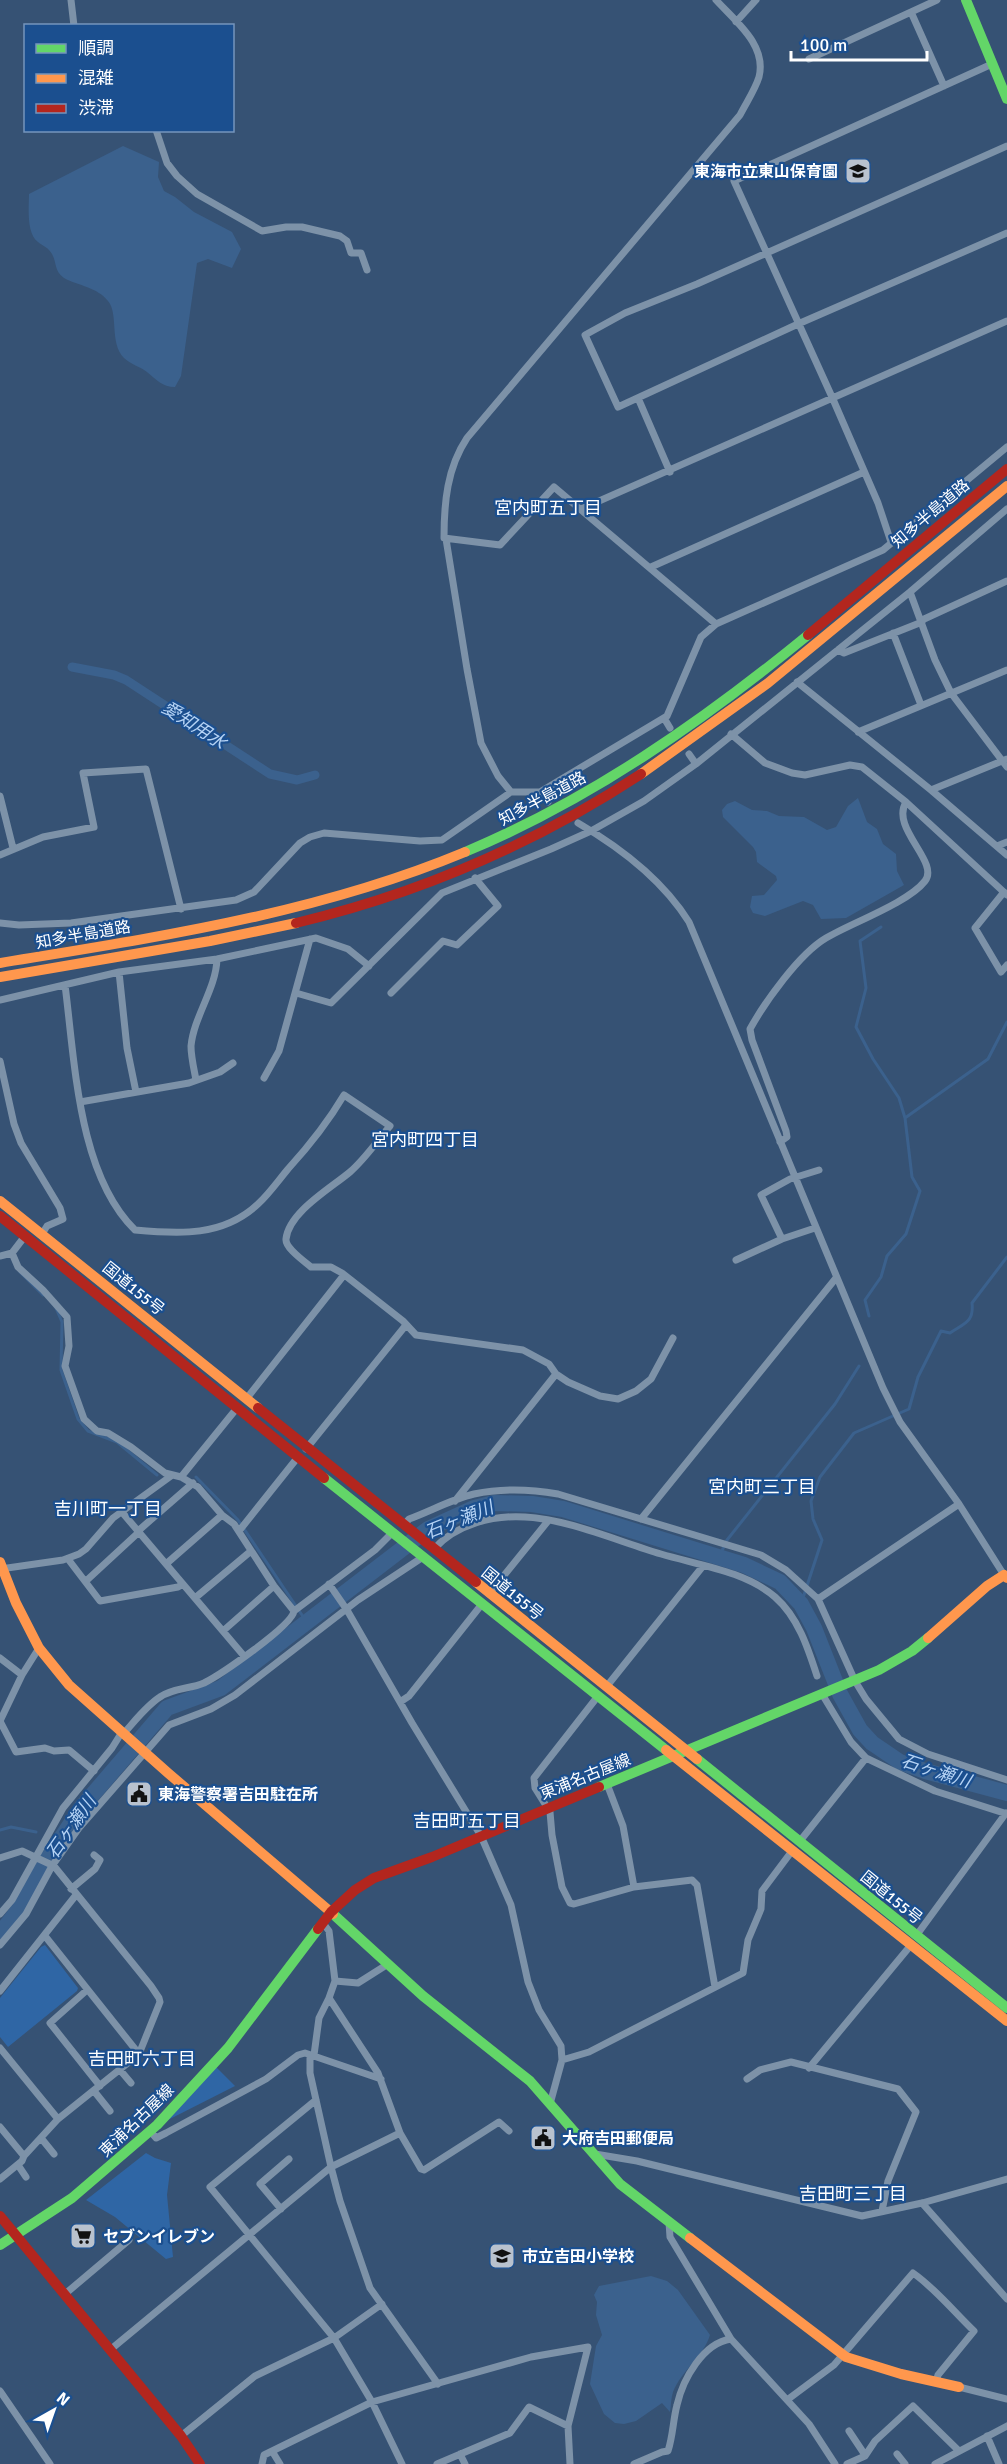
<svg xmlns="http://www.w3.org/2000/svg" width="1007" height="2464" font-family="Signika,'Noto Sans JP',sans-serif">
	<rect width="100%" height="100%" fill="#365274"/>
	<path fill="#2f66a5" d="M45,1945L78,1988L77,1991L8,2047L0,2037V1998L41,1947Z
		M216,2067L235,2086L162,2123Z
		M146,2153L155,2158L171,2163L167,2195L173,2257L166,2259L115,2217L86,2200Z"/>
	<path fill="#3b618d" d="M123,146L159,162L158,177L164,191L175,197L194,212L232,232L241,249L232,268L208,259L197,263L181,376L175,387C162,387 157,380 147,372C141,367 130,364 124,358C109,343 119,314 108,301C97,287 79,286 64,278C54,271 57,263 52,254C49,248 43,246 38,242C26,233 29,207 29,194Z
		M858,798L867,822L877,829L883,844L896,854L897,871L904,885L846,918L821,919L813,905L803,901L765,916L753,913L750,907L752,896L764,895L777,880L776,876L757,862L756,852L753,847L723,817L722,810L727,804L735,801L752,810L767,811L779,816L804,817L827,830L836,827L848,806Z
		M651,2276L667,2281L678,2290L710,2335C704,2356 681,2371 673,2392C671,2398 671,2406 670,2412L662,2403L636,2421L624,2424L615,2423L604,2414L590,2384L596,2346L602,2335L596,2315L597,2302L594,2295L599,2286Z"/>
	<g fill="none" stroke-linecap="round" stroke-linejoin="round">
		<path stroke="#3b618d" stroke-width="3" d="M905,1118L988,1059L1007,1022
			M20,1272L43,1295
			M56,1308L62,1322L61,1370L78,1419L88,1431L117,1442L157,1475
			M869,1316L865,1300L881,1277L887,1256L906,1234L920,1191L912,1177L905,1118L899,1098L873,1059L856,1027L866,988L860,941L881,927
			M196,1477L238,1520L306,1621
			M719,1557L727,1540L835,1404L859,1366
			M801,1604L822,1540L813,1519L811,1501L820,1477L854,1433L909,1409L918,1377L941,1331L950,1333C965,1323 974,1322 972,1303L1007,1257
			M0,1830L11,1827L36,1832
			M52,1838L59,1841"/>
		<path stroke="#3b618d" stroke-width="9" d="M72,667L114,675L126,680L270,774L297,780L315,775"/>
		<path stroke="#3b618d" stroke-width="16" d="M0,1934L19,1909L48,1858L82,1807L167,1708L221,1688L428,1529L474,1508L494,1503L532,1504L563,1509L744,1565L780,1582L801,1604L814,1628L840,1694L860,1730L872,1743L900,1762L925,1771L1007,1793"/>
		<path stroke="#7d92a8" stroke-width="7" d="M71,0L74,26
			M716,0C736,22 767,45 759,77C755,90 746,103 740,115L467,438C447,468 444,503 444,538L500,545L554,487L716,624
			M911,12L944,86
			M736,22L756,0
			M809,59L937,0
			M156,130L167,163L177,176L197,194L262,231L286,227H302L340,236L347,241L351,253H361L367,270
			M1007,146L697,284L625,313L585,335L618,407L798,324L1007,233
			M638,398L670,472
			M581,509L1007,321
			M446,539L467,669L481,743L498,776L511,792
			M891,542L878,503L832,397L734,181L992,64
			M651,567L864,472
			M910,592L935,660L951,693L1007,767
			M922,620L1007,581
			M893,633L921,705
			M838,650L844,653L922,622
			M797,682L931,790L1007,855
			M664,718L670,728
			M858,732L1007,670
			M731,734L765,763L792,773L805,775L850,765L862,767L906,802L1007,895
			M689,754L696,764
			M931,790L1007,759
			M540,792L548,802
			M0,796L13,848
			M578,823C621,848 662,879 689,922L883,1388L900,1422L959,1504L1004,1575
			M997,846L1007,842
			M0,855L43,837L94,827L83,773L146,769L181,909
			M1004,892L975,928L1001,972L1007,965
			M0,923L19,925L71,923L236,900L254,892L300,843L310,837L324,833L420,841L442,840L511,792H540L667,716L701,637L716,624L883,550L1007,447
			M119,972L127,1048L136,1092
			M65,985C75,1062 78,1174 135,1230C179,1234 223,1237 258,1204C269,1194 278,1181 288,1169C309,1146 328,1122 344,1095L390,1126C377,1141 365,1159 350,1172C331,1188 289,1212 286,1239C285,1248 304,1261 311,1267H331L342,1273L403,1321L416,1335L523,1350L549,1364L556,1374L568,1382L600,1396L618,1399L636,1391L651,1379L673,1338
			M296,993L331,1003L442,893L551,849L591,831L644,801L696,764L910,592L1007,509
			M391,993L443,941L457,945L498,906L475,878
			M0,1000L119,972L217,959L316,938L348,949L369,966
			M0,1061L14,1124L21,1143L60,1208L63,1219L47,1226L42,1234
			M264,1078L279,1051L310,939
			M196,1080C194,1069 191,1057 191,1046C194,1016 216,989 217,959
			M80,1102L189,1083L220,1072L233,1063
			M780,1142L787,1137L786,1131L752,1040L750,1029C765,1002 799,954 826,938C851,923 908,903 925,881C940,862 890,828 906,802
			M782,1239L761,1195L790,1179L819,1170
			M12,1253L18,1267L43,1290L67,1317L69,1346L65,1366L84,1419L97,1431L108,1433L131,1447L165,1473L181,1477L198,1487L222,1515L234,1524L274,1586L294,1611
			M0,1256L12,1253L25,1236
			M736,1260L782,1239L815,1228
			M247,1398L344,1275
			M306,1449L406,1325
			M181,1477L237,1408
			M455,1501L556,1374
			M121,1511L244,1656
			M641,1519L836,1278
			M404,1525L409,1519C431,1511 452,1499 474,1494C502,1488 530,1489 558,1494L761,1555L786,1570L818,1599L855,1681L866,1699L899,1739L928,1754L1007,1780
			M138,1531L193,1483
			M239,1531L298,1457
			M434,1549C456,1524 493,1515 525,1517C568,1519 620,1542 661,1554C698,1565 745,1571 775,1597C798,1617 808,1648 817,1676
			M68,1559L100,1601L178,1587L183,1584
			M166,1564L222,1515
			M0,1569L63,1560L79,1554L86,1549L113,1518L171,1476
			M86,1581L139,1532
			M329,1584L347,1610L412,1723L481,1836L511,1905L528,1982L539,2010L561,2046L562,2060L550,2104
			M489,1594L548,1521
			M195,1598L251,1551
			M818,1599L959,1504
			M223,1631L274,1586
			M0,1658L22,1675
			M607,1686L703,1566
			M822,1694L851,1742L866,1758L935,1791L1007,1814
			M598,1696L534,1778L535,1788L550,1812L552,1835L562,1887L570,1903L574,1904L634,1887L692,1880L697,1885L715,1987
			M400,1702L409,1696L482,1604
			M0,1721L16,1752L45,1748L54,1751L69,1750L94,1771
			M0,1721L22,1675L39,1648
			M124,1733C135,1721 146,1706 160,1697C173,1688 190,1689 204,1683C220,1675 292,1626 294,1611L375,1550L393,1532
			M607,1784L623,1826L634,1887
			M800,1841L866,1758
			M0,1858L22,1851L54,1866L151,1986L159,1998L160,2002L139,2054L58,2119L24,2156L22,2161L0,2179
			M71,1889L95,1869L100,1860L94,1855
			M0,1914L12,1900L63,1808L112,1748L122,1732
			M323,1923L329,1931L335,1981L329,1998L378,2073L400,2133L421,2169L424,2170L499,2122L509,2131
			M45,1936L139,2054
			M916,1936L1006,1813
			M0,1945L26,1914L52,1866L79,1828L169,1725L211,1709L235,1695L358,1600L423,1557
			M335,1981L358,1983L388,1964
			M87,1990L50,2023L100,2086
			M0,1991L76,1895
			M0,2048L58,2119
			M310,2055V2073L331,2167L340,2201L370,2288L438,2384
			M314,2055L319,2018L329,1998
			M562,2060L589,2052L743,1973L748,1940L761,1909L762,1891L792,1851
			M809,2068L911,1945
			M120,2070L131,2083
			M747,2079L760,2070L791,2062L898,2089L916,2112L888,2181L882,2211
			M94,2091L110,2111
			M316,2100L210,2187L334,2338L372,2402L402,2464
			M0,2127L24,2156
			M150,2131L156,2138L166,2133L266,2079L298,2055L305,2053L381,2079
			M41,2138L54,2154
			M595,2154L637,2161L862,2216L922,2203L1007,2179
			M18,2165L26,2177
			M922,2203L1007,2299
			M281,2209L260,2184L289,2159
			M669,2222L670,2237L731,2339
			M65,2294L129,2240
			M110,2350L331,2167L400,2133
			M959,2387L1007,2399
			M0,2391L50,2464
			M787,2400L834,2365L913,2273C936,2289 954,2312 974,2331L938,2375L936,2382
			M849,2431L865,2455
			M181,2436L255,2376L334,2338L382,2304
			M987,2436L999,2464
			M272,2451L280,2464
			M460,2454L465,2464
			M897,2454L905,2464
			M262,2464L264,2455L372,2402L531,2357L588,2347L568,2426L570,2464
			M437,2464L510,2433L529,2407L568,2426
			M634,2464L662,2452L668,2451C673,2436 673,2420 677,2405C683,2379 703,2343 731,2339L809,2424L835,2464
			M847,2464L865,2456L875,2441L913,2406L959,2451
			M935,2464L1007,2426"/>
		<path stroke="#63d668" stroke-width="10" d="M966,0L1007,99
			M465,852C590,800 703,721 808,635
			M324,1478L666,1750
			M697,1759L1007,2008
			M599,1787L879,1670L912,1651L928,1638
			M333,1914L423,1996L530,2081L620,2184L690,2238
			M0,2245L72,2198L157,2125L228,2048L318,1929"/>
		<path stroke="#ff974d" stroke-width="10" d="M641,774L768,683L1007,486
			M0,963C158,937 316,914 465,852
			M0,977L210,941L296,923
			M0,1201L258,1408
			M0,1562L16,1603L39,1648L69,1685L168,1773L333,1914
			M476,1582L697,1759
			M928,1638L987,1586L1004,1575L1007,1578
			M666,1750L1007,2021
			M690,2238L846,2357L901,2374L959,2387"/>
		<path stroke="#b3261e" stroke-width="10" d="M808,635L1007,469
			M296,923C418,894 536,843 641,774
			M0,1216L324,1478
			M258,1408L476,1582
			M318,1929L331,1912L355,1890L374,1878L432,1857L599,1787
			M0,2216L181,2436L200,2464"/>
	</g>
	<defs>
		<g id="school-square" transform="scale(1.35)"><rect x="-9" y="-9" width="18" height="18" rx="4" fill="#b9c2ce" stroke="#1b4f8f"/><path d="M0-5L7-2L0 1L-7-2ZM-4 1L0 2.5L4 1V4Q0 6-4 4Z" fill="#111"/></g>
		<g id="civic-square" transform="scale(1.35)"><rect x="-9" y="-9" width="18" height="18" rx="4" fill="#b9c2ce" stroke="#1b4f8f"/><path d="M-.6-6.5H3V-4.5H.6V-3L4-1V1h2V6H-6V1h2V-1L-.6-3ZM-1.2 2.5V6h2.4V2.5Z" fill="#111"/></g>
		<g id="supermarket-square" transform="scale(1.35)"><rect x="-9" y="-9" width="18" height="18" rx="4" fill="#b9c2ce" stroke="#1b4f8f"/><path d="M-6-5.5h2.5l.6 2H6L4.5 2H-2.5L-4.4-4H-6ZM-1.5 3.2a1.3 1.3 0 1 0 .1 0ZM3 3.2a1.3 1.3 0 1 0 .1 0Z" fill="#111"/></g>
	</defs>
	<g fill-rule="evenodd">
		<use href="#school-square" x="858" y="171"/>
		<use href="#civic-square" x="139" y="1794"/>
		<use href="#civic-square" x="543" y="2138"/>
		<use href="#supermarket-square" x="83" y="2236"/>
		<use href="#school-square" x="502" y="2256"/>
	</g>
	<g text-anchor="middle" stroke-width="4.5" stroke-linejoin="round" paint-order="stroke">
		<g font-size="16" font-weight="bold" fill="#fff" stroke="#1b4f8f" text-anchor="start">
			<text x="838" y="177" text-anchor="end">東海市立東山保育園</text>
			<text x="158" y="1800">東海警察署吉田駐在所</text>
			<text x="562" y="2144">大府吉田郵便局</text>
			<text x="103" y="2242">セブンイレブン</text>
			<text x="522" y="2262">市立吉田小学校</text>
		</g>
		<g font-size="16" fill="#fff" stroke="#1b4f8f">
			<text transform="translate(930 513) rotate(-40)" y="6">知多半島道路</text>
			<text transform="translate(542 798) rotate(-28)" y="6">知多半島道路</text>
			<text transform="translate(83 934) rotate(-10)" y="6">知多半島道路</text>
			<text transform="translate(134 1288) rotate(39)" y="6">国道155号</text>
			<text transform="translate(513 1593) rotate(39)" y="6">国道155号</text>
			<text transform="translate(585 1776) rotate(-22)" y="6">東浦名古屋線</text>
			<text transform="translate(892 1897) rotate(39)" y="6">国道155号</text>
			<text transform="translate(136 2120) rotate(-44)" y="6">東浦名古屋線</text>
		</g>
		<g font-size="18" fill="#fff" stroke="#1b4f8f">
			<text x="548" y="514">宮内町五丁目</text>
			<text x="425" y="1146">宮内町四丁目</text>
			<text x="762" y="1493">宮内町三丁目</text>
			<text x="108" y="1515">吉川町一丁目</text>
			<text x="467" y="1827">吉田町五丁目</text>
			<text x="142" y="2065">吉田町六丁目</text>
			<text x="853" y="2200">吉田町三丁目</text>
		</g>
		<g font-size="18" font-style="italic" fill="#b5d3f5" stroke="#1b4f8f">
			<text transform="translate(194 725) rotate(33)" y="6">愛知用水</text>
			<text transform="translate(459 1520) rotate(-22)" y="6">石ヶ瀬川</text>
			<text transform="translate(936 1771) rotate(18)" y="6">石ヶ瀬川</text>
			<text transform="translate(71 1827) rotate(-55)" y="6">石ヶ瀬川</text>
		</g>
	</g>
	<rect x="24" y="24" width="210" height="108" fill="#1b4f8f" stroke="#7695bc" stroke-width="1.5"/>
	<rect x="36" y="44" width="30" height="9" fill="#63d668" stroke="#7695bc" stroke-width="1.5"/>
	<text x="78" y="54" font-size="18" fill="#ffffff">順調</text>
	<rect x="36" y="74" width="30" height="9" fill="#ff974d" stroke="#7695bc" stroke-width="1.5"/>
	<text x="78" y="84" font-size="18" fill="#ffffff">混雑</text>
	<rect x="36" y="104" width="30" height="9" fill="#b3261e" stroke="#7695bc" stroke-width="1.5"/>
	<text x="78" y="114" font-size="18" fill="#ffffff">渋滞</text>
	<g transform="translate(54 2410) rotate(40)" stroke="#1b4f8f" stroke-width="4.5" paint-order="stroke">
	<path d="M0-4.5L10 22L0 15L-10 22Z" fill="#ffffff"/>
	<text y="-9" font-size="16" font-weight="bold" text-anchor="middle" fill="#ffffff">N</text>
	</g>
	<path d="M791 51v9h136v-9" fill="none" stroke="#ffffff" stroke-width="3"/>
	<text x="800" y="51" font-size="18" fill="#ffffff" stroke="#1b4f8f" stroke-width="4.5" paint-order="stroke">100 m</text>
</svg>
